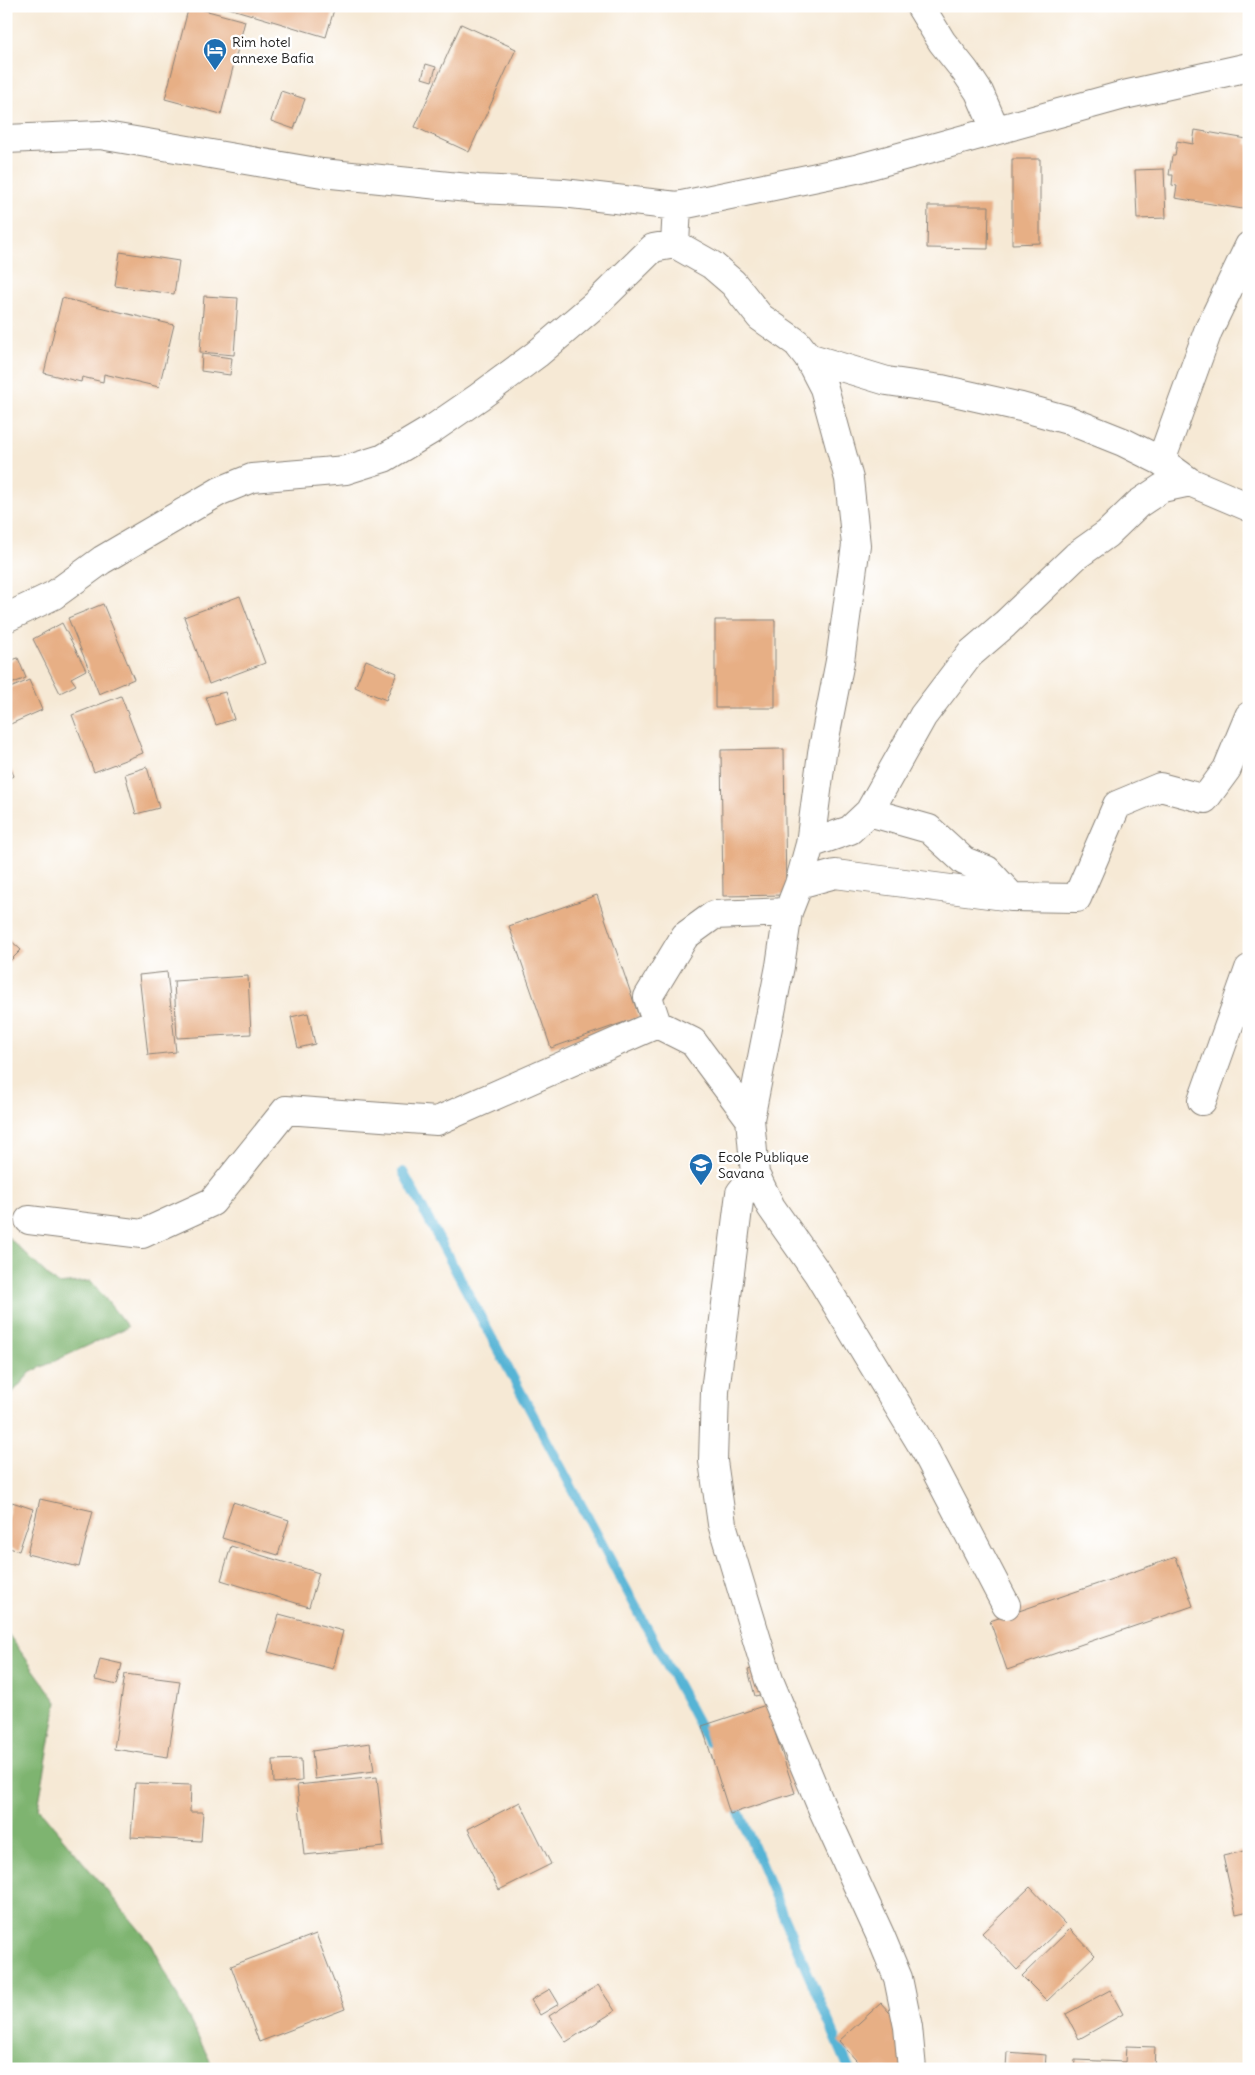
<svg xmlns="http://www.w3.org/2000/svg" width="1255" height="2075" font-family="Delius,sans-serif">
	<rect width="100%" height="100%" fill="#fff"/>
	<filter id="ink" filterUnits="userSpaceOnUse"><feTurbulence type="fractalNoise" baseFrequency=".02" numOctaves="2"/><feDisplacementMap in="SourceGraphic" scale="10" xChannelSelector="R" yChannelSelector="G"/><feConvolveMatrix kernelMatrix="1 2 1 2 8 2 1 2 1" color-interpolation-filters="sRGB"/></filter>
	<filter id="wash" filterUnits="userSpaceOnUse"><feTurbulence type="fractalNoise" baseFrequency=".0096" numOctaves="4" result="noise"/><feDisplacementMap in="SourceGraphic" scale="20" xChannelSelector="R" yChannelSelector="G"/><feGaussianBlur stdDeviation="1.12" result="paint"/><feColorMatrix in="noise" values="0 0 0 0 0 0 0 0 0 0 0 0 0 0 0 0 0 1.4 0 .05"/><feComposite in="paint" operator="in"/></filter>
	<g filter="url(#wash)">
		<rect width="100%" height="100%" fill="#f6e9d5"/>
		<path fill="#7eb470" stroke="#4d6846" d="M6,1235L57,1284L91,1281L128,1327L31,1372L6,1400Z
			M6,1631L57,1702L38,1808L152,1945L214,2069H6Z"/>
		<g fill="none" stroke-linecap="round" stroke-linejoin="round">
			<path stroke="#57b4d5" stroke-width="10" d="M403,1172L708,1742
				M733,1799L849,2069"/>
		</g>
		<g id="blocks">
			<path fill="#e7af85" d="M189,6L245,21L221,114L165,99Z
				M222,6H335L326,37Z
				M461,24L516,49L469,152L415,127Z
				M426,64L436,67L432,81L422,78Z
				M281,91L305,99L294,129L271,121Z
				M1195,130L1247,139L1246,144H1249V210L1175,198L1177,186L1172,185L1173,175H1169L1172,156H1175L1177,141L1193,144Z
				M1012,159H1040V243L1012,244Z
				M1164,169L1166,218L1137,219L1135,170Z
				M928,206H989L988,249L927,248Z
				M120,252L179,261L174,294L115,286Z
				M204,296L238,298L234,355L200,352Z
				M62,298L174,325L159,387L104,374L103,382L82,377L81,382L44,373Z
				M202,354L232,358L230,375L201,371Z
				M240,596L265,663L209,684L184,617Z
				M103,604L134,679L99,694L68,618Z
				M715,620H775V708H715Z
				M62,623L86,670L71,678L76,685L60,693L33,639Z
				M18,658L26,678L6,686V662Z
				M366,660L397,673L386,700L355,687Z
				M29,680L42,710L6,726V690Z
				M225,692L234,719L216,725L206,697Z
				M121,696L143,753L94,772L72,715Z
				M784,749L786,895L723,896L721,750Z
				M6,758L14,776L6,779Z
				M147,767L159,808L136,814L125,774Z
				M597,895L639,1017L551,1048L509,926Z
				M6,936L21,950L6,965Z
				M167,972L176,1052L148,1055L139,975Z
				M248,976L251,1034L177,1038L174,981Z
				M308,1013L315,1044L298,1048L291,1017Z
				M40,1499L93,1511L79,1567L27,1554Z
				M12,1502L33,1509L19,1551L6,1547V1522Z
				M233,1502L289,1520L278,1555L222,1538Z
				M231,1546L319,1573L309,1607L221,1580Z
				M1176,1557L1193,1606L1007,1670L990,1621Z
				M279,1614L343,1631L333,1669L268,1652Z
				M100,1659L122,1664L117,1685L95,1680Z
				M772,1664L779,1691L755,1696L748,1670Z
				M125,1674L180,1681L168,1757L114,1749Z
				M766,1705L795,1793L730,1814L702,1726Z
				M370,1743L374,1771L315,1779L312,1751Z
				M301,1759L302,1781L274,1783L273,1760Z
				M377,1777L384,1847L304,1855L297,1785Z
				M135,1783L191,1785L190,1812H203L201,1841L131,1837Z
				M520,1802L551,1864L499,1890L468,1829Z
				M1249,1850V1911L1236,1914L1223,1856Z
				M1030,1887L1065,1924L1017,1970L982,1933Z
				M1070,1929L1095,1955L1047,2001L1022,1976Z
				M316,1934L345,2009L259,2042L231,1966Z
				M598,1985L615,2011L566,2042L549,2016Z
				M550,1989L559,2004L540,2015L531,2000Z
				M1110,1990L1123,2014L1079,2039L1066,2014Z
				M881,2003L923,2050L903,2069H864L839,2041Z
				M1126,2046L1155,2047L1154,2069H1074L1075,2060L1125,2062Z
				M1007,2052L1046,2055L1045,2069H1006Z"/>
		</g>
	</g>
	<g filter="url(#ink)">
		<use href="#blocks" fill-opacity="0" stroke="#898278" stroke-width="1"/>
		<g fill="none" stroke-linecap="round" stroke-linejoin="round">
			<g stroke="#898278" stroke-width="30">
				<path id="street" d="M920,6L942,42L965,71L979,92L995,129
					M6,139L100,135L322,173L478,189L563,193L677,206L856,169L1124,95L1249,67
					M675,244L712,265L733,283L760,317L797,343L808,357L887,381L941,389L1021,407L1068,420L1123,442L1161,461L1190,482L1249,507
					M808,357L824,388L849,479L856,545L840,661L822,753L810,844L799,884L788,912L780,966L750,1119L755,1174L740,1193L715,1391L713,1461L722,1524L769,1680L822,1808L881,1937L898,1978L908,2027L912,2069
					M1161,461L1208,331L1249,246
					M6,618L54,595L102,560L220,491L252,478L346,470L384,458L431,430L479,397L537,354L598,302L653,248L675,244L677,206
					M869,812L929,829L964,861L987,870L1012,897
					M810,844L850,830L869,812L923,716L970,654L1005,624L1076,556L1107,534L1138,504L1162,488L1190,482
					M799,884L835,874L1012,897L1077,898L1117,805L1160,787L1205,799L1227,769L1249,716
					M1202,1101L1249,969
					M750,1119L693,1042L657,1024L648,997L685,936L714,915L788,912
					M755,1174L771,1207L818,1274L926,1452L1006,1605
					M29,1220L142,1234L212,1202L286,1110L437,1121L657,1024"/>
			</g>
			<use href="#street" stroke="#fff" stroke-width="28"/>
		</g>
	</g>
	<defs>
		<g id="hotel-pin" transform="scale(1.25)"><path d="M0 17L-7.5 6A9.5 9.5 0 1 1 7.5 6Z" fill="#1f6fb2" stroke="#fff"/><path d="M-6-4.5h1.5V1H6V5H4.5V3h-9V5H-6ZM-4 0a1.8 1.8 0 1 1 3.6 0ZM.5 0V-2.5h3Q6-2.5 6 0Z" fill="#fff"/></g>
		<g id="school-pin" transform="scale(1.25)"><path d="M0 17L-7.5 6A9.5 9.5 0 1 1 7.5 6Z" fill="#1f6fb2" stroke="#fff"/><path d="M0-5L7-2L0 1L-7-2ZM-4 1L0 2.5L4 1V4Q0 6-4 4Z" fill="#fff"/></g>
	</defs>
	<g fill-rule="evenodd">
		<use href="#hotel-pin" x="215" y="50"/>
		<use href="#school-pin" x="701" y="1165"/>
	</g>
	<g text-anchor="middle" stroke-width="5" stroke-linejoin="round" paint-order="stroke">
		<g font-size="14" fill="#1c1c1c" stroke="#fff" text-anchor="start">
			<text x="232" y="47">Rim hotel<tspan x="232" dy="16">annexe Bafia</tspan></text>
			<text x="718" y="1162">Ecole Publique<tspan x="718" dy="16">Savana</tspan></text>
		</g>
	</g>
	<rect width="1255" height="2075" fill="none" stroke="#fff" stroke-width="25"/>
</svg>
